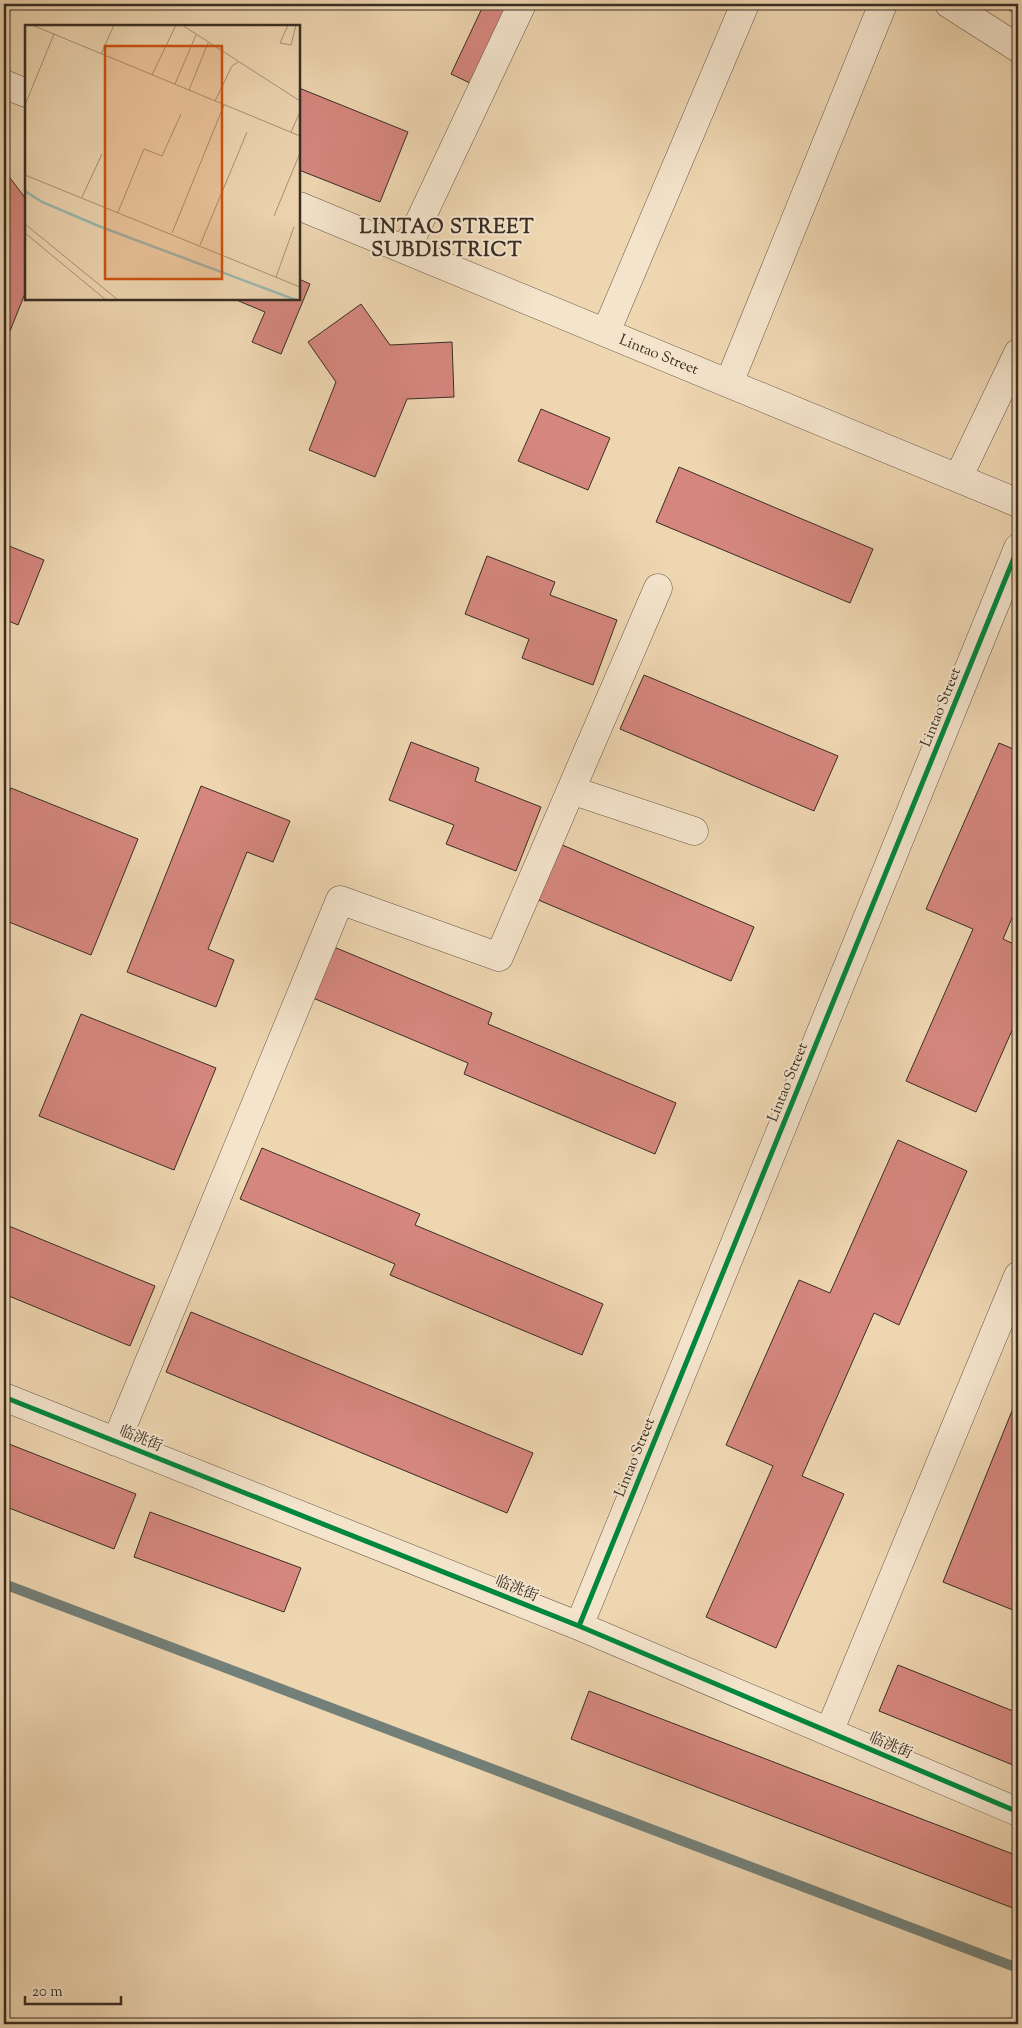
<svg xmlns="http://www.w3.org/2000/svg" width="1022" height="2028" font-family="'Sorts Mill Goudy','Noto Serif SC',serif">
	<rect width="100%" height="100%" fill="#eed6b1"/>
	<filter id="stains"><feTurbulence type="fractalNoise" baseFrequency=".004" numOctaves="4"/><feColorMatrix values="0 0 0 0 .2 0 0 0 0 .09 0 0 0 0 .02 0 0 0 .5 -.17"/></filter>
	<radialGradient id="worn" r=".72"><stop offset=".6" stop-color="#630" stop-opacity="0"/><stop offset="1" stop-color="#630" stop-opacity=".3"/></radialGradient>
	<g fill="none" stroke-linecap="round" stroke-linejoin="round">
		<path stroke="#738079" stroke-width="10" d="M4,1584L1018,1968"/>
	</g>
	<path fill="#d5877e" stroke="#392d24" d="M484,4H509L472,84L451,74Z
		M299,88L408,132L380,202L299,170Z
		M4,170L26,199V291L10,331L4,328Z
		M299,279L310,284L281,354L252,342L265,312L234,299H299Z
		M361,304L390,345L452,342L454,397L407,399L375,477L309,450L336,382L308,342Z
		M541,409L610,438L588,490L518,461Z
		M679,467L873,549L850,603L656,522Z
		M4,544L44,560L18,625L4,619Z
		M487,556L555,582L550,595L617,620L593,685L522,658L529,639L465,614Z
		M644,675L838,756L814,811L620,729Z
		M411,742L479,768L475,781L541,807L516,871L446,844L454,825L389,800Z
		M999,743L1018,751V904L1003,939L1018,946V1017L976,1112L906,1081L973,929L926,909Z
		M201,786L290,821L273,862L247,852L208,949L234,960L216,1007L127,972Z
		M11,788L138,839L91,955L4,920V807Z
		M560,844L754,927L731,981L536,899Z
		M334,947L492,1013L488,1024L676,1103L655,1154L464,1074L468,1063L313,998Z
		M81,1014L216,1068L174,1170L39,1116Z
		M898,1140L967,1171L899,1325L874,1313L802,1476L844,1494L776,1648L706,1617L773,1466L726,1445L799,1280L830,1293Z
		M262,1148L420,1214L415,1225L603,1304L582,1355L390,1275L395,1264L240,1199Z
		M4,1224L155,1286L130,1346L4,1294Z
		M191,1312L533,1453L507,1513L166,1372Z
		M1018,1396V1612L943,1582Z
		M4,1442L136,1494L114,1549L4,1506Z
		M150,1512L301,1568L284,1612L134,1557Z
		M898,1665L1018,1713V1752L1013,1765L879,1711Z
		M589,1691L1018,1856V1910L571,1739Z"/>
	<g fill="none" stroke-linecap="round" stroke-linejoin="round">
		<g stroke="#665747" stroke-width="29">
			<path id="minor" d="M949,4L1018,48
				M4,84L26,93
				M299,206L1018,503
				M406,250L522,4
				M606,332L745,4
				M729,383L883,4
				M958,478L1018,353
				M571,790L694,831
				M4,1397L579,1626L1018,1812
				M116,1442L340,900L499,957L658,588
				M579,1626L1018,548
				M829,1732L1018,1276"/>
		</g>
		<use href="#minor" stroke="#f4e4cc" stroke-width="28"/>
		<g stroke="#392d24" stroke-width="5.5">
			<path id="rail" d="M1004,4L1018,13"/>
		</g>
		<use href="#rail" stroke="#f4e4cc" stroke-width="4" stroke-dasharray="11" stroke-linecap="butt"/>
		<g stroke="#f4e4cc" stroke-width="8">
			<path id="cycleway" d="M4,1397L579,1626L1018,1812
				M579,1626L1018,548"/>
		</g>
		<use href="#cycleway" stroke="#00873e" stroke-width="5"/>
	</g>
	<g text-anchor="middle" stroke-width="4" stroke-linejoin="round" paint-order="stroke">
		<g font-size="15" fill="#392d24" stroke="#f4e4cc">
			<text transform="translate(659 354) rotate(22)" y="5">Lintao Street</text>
			<text transform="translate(940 707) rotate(-68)" y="5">Lintao Street</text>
			<text transform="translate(787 1082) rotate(-68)" y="5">Lintao Street</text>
			<text transform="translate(141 1438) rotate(22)" y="5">临洮街</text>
			<text transform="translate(634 1457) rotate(-68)" y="5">Lintao Street</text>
			<text transform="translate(517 1588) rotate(22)" y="5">临洮街</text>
			<text transform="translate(891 1745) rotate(23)" y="5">临洮街</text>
		</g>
		<g font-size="20" font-weight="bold" letter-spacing="1" fill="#392d24" stroke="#f4e4cc">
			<text x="447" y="233">LINTAO STREET<tspan x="447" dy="23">SUBDISTRICT</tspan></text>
		</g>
	</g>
	<g transform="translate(25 25)">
		<rect width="275" height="275" fill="#eed6b1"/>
		<path fill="none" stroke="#9ab8b1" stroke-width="2.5" d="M0,166L17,177L76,202L271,275"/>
		<path fill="none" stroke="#a69279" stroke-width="1" d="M7,0L275,111M157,0L275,76M263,0L255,18L266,20L271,0M76,29L89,0M127,50L151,0M150,59L171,10M164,65L183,18M190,76L207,41L213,37M0,80L29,9M266,107L275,87M0,150L275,262M57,172L77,129M93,187L119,124L137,131L156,89M249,191L275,128M0,199L93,275M0,208L81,275M147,208L199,80M175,220L222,107M251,252L269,202"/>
		<path fill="#ce5210" fill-opacity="0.15" stroke="#ce5210" stroke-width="2.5" d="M80,21H197V254H80Z"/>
		<rect width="275" height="275" fill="none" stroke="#392d24" stroke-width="2.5"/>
	</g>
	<rect width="1022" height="2028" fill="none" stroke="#eed6b1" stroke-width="20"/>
	<rect x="5" y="5" width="1012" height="2018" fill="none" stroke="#392d24" stroke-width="2.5"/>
	<rect x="10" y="10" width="1002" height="2008" fill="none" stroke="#392d24"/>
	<path d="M25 1996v8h96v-8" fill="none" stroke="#392d24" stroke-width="2.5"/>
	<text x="32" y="1996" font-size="15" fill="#392d24" stroke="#f4e4cc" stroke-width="4" paint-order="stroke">20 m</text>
	<rect width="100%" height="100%" filter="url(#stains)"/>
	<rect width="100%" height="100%" fill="url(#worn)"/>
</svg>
